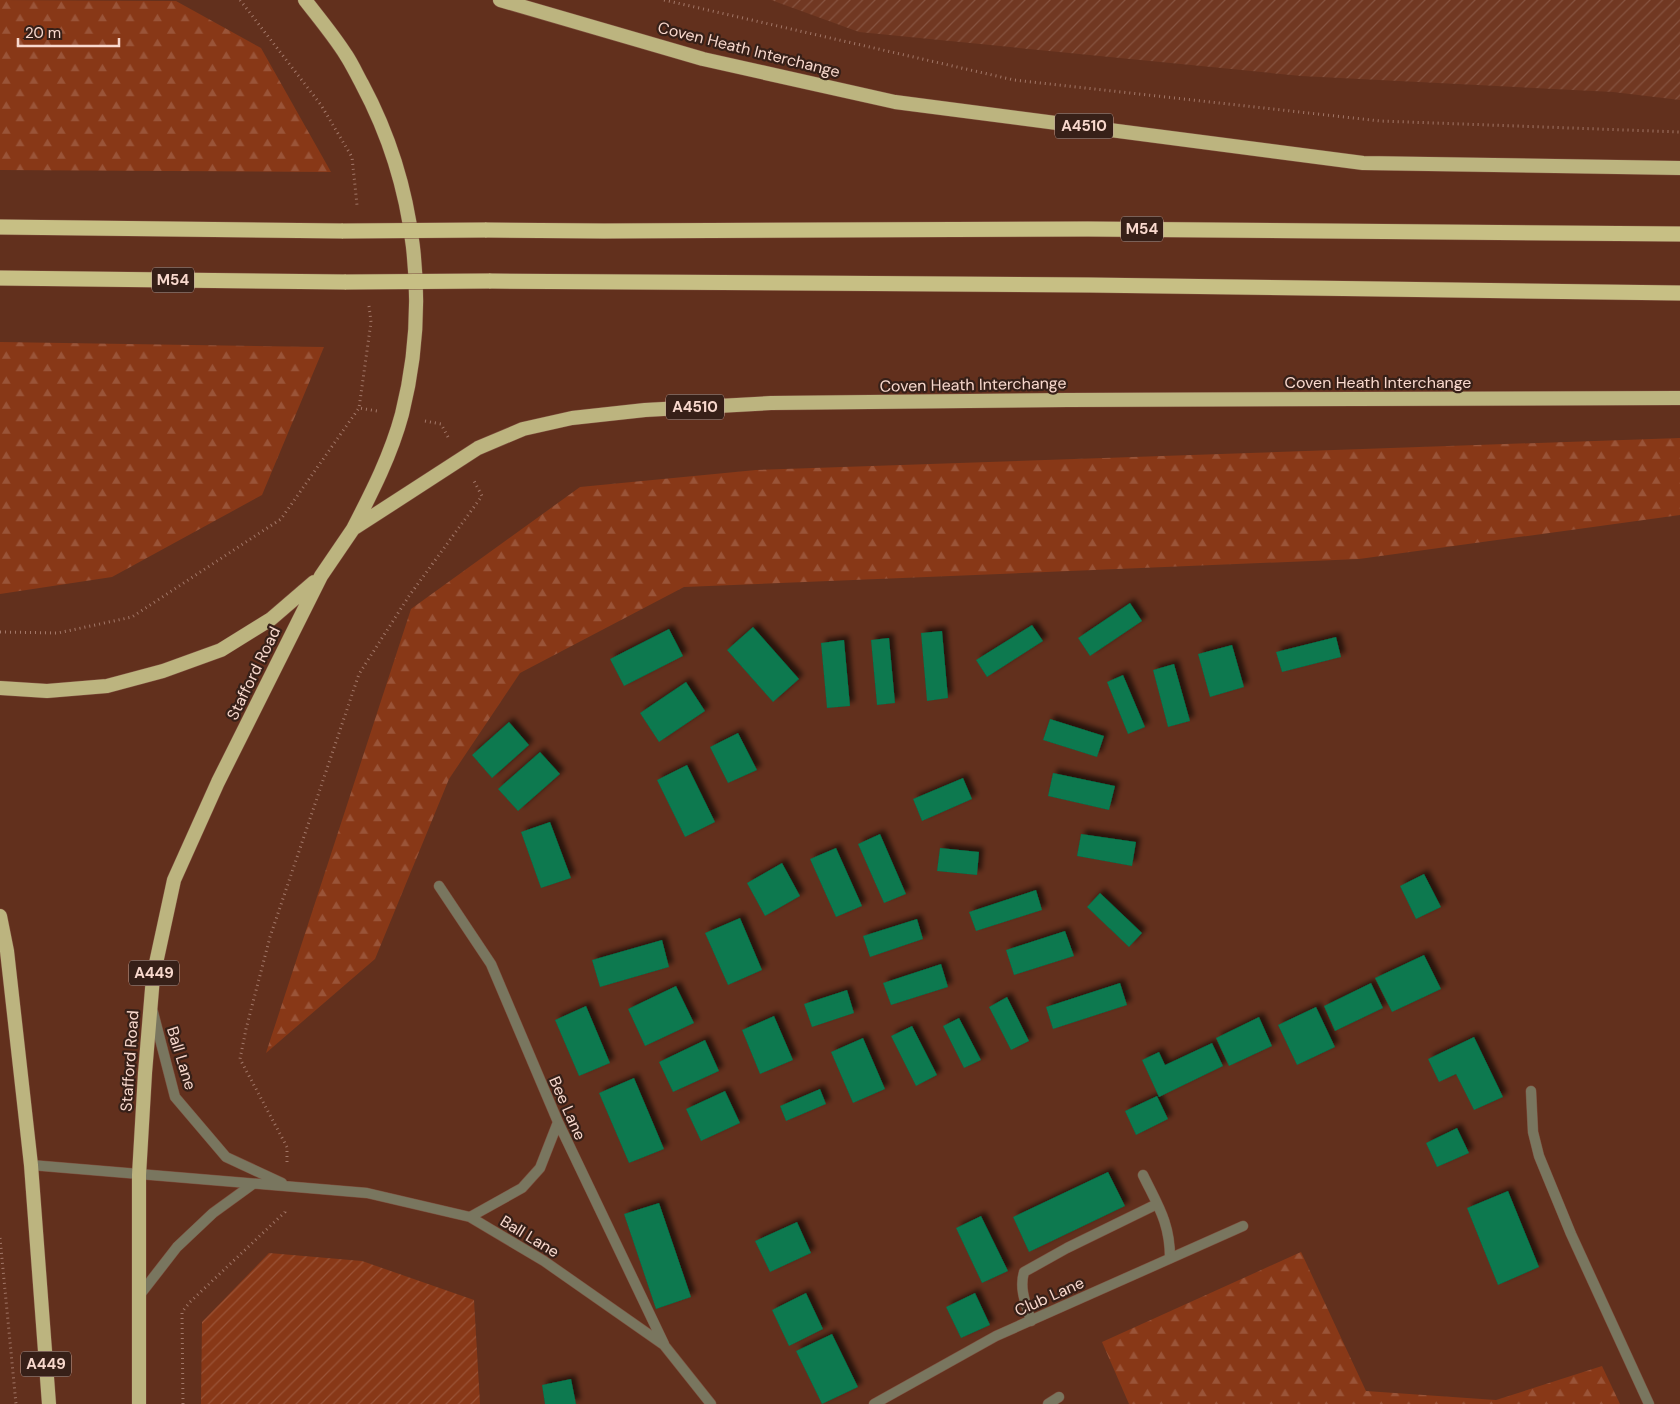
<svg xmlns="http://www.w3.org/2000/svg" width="1680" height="1404" font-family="'DM Sans',sans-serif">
	<defs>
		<pattern id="industrial-furrows" width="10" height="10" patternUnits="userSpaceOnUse" patternTransform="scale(1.25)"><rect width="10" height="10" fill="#713822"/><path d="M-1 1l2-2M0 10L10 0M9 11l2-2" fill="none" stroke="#865441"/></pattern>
		<pattern id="forest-firs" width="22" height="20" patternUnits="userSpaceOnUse" patternTransform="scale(1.25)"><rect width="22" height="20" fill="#883817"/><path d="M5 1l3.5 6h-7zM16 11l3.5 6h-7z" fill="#9a5438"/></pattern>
		<pattern id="garden-furrows" width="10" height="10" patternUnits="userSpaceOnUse" patternTransform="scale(1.25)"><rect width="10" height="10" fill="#883817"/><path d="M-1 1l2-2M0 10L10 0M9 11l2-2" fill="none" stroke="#9a5438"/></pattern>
		<filter id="shadow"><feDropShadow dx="4.5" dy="-4.5" stdDeviation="2.5" flood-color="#0009"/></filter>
	</defs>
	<rect width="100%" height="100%" fill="#62301d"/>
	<path fill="url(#industrial-furrows)" d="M771,0H1680V100L1613,92L1301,76L859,32Z"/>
	<path fill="url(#forest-firs)" d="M0,0L176,1L261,48L331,172L0,170Z
		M0,342L324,347L262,495L112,577L0,594Z
		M1680,438V515L1359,559L684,587L520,673L449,779L375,959L266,1053L411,609L580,487L756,470Z
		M1301,1252L1366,1391L1496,1400L1602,1366L1620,1404H1129L1102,1342Z"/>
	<path fill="url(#garden-furrows)" d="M269,1253L362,1261L474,1300L480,1404H201L202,1322Z"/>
	<path fill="#077950" filter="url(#shadow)" d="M1130,603L1142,621L1090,656L1078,638Z
		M1032,625L1043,641L987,677L976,660Z
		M753,627L799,679L773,702L727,650Z
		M669,629L683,656L624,686L610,659Z
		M942,631L948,698L927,701L921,633Z
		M1336,637L1341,657L1282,672L1276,652Z
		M889,638L895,703L877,705L871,640Z
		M844,640L850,706L827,708L821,643Z
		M1232,645L1244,687L1210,697L1198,654Z
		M1174,664L1190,721L1168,727L1153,670Z
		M1123,675L1145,727L1128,734L1107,682Z
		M686,682L705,711L659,742L640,713Z
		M1050,719L1104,736L1097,757L1043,740Z
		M509,722L529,745L492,778L472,755Z
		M738,733L757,770L728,783L710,747Z
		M540,752L560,774L518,811L498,789Z
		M687,765L715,822L685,837L657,780Z
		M1053,773L1115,786L1109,810L1048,796Z
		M963,778L972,799L922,821L913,799Z
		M550,822L571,878L541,888L521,832Z
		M880,834L906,894L884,903L858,844Z
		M1081,834L1136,842L1132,866L1077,856Z
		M836,848L862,906L836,917L810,859Z
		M940,848L979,852L977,875L937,871Z
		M782,863L800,896L765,916L747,883Z
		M1424,874L1441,907L1416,919L1400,886Z
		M1036,890L1042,910L976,931L969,912Z
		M1100,893L1142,933L1129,947L1087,907Z
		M740,918L762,970L728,985L705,933Z
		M917,919L923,939L870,957L863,936Z
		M1065,931L1074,956L1014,975L1006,950Z
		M662,940L669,967L600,987L592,960Z
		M1424,955L1441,989L1392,1012L1375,978Z
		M941,964L948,987L891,1005L883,983Z
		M1120,983L1127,1005L1053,1029L1046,1007Z
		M1371,983L1383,1008L1335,1031L1324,1006Z
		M676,986L694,1023L645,1046L628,1009Z
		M847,990L854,1013L812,1027L804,1004Z
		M1007,997L1029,1041L1011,1050L989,1007Z
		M586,1006L610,1063L579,1076L555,1020Z
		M1316,1007L1335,1047L1297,1065L1278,1025Z
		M774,1016L793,1060L760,1074L742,1030Z
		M1259,1017L1272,1046L1229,1066L1216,1038Z
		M959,1018L981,1060L964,1068L943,1026Z
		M912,1026L937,1075L916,1086L891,1036Z
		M1474,1037L1503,1097L1474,1110L1456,1074L1439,1082L1428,1059Z
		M863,1038L885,1089L853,1103L831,1052Z
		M705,1040L719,1071L673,1092L659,1062Z
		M1212,1043L1223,1066L1159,1097L1142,1060L1159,1052L1165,1065Z
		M634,1078L664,1149L629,1163L599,1093Z
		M820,1089L826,1104L786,1121L780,1106Z
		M725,1091L740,1123L701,1141L686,1109Z
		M1157,1096L1168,1119L1136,1135L1125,1111Z
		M1457,1128L1469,1153L1437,1167L1426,1143Z
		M1108,1172L1125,1206L1029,1252L1013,1217Z
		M1508,1191L1539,1267L1498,1285L1467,1208Z
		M659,1203L691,1297L656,1309L624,1214Z
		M981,1216L1008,1271L982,1283L956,1228Z
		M797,1222L811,1253L770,1272L755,1241Z
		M806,1293L823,1329L789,1346L772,1310Z
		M975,1293L990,1325L961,1338L946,1307Z
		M832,1334L858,1387L822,1404L796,1351Z
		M571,1379L576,1404H545L542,1385Z"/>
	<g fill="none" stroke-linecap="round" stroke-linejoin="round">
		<g stroke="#7d4e3d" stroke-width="11">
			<path id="service" d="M1531,1091L1533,1132L1539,1156L1571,1234L1649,1404
				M1143,1175C1158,1206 1170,1223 1170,1258
				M1031,1321C1026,1304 1019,1289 1024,1272L1067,1248L1157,1204
				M1048,1404L1059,1397"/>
		</g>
		<g stroke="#7d4e3d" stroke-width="11">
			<path id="minor" d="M439,886L491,964L558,1122L664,1344
				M153,1012L175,1097L226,1157L282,1183
				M31,1165L367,1193L470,1217L544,1261L664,1345L711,1404
				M470,1217L522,1188L540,1168L558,1122
				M139,1296L177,1247L213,1213L253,1184
				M874,1404L996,1336L1243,1226"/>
		</g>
		<g stroke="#7d4e3d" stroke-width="15">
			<path id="trunk" d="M305,0C319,18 334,36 346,55C352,64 357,75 362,84C416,185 430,303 402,414C391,455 372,492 353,529
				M500,0L703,59L895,102L1363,163L1680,168
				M0,688L47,691L107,686L163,671L221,650L271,619L314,582
				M0,916L7,951L31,1165L49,1404
				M139,1404V1175L145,1073L153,977L174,880L218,782L321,576L353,529L478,448L523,429L572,418L645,410L771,403L1068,400L1680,398"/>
		</g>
		<g stroke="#7d4e3d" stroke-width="16">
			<path id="motorway" d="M0,227L343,231
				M485,230L604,231L1088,229L1680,234
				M0,278L346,282
				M489,281L1089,285L1680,293"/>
		</g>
		<path stroke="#a27768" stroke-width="3" stroke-dasharray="1 4" stroke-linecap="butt" d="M240,0L321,105L352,157L357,205
			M664,0L1014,80L1380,121L1680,132
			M369,306L371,322L359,408L377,411
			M425,421L441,424L448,437
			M0,632L58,633L132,617L281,519L359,408
			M287,1162V1147L240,1059L246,1029L270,937L359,674L409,596L482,496L473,479
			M0,1238L16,1404
			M183,1404L182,1312L190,1302L285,1212V1208"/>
		<use href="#service" stroke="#79765f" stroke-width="10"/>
		<use href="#minor" stroke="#79765f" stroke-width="10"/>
		<use href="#trunk" stroke="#bcb47f" stroke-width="14"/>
		<use href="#motorway" stroke="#c7bf84" stroke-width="15"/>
		<g stroke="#7d4e3d" stroke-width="16" stroke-linecap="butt">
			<path id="motorway-bridge" d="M343,231L485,230
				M346,282L489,281"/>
		</g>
		<use href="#motorway-bridge" stroke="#c7bf84" stroke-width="15"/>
	</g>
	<g text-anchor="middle" stroke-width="4.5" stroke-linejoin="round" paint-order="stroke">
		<g fill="#372018" stroke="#bea197" stroke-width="1">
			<rect x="1055" y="113.5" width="58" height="25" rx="4"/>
			<rect x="1121" y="216.5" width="42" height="25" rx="4"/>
			<rect x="152" y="267.5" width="42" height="25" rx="4"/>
			<rect x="666" y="394.5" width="58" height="25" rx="4"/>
			<rect x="129" y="960.5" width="50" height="25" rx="4"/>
			<rect x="21" y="1351.5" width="50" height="25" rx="4"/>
		</g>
		<g font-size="15" font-weight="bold" fill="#f8d8cd">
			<text x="1084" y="131">A4510</text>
			<text x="1142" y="234">M54</text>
			<text x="173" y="285">M54</text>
			<text x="695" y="412">A4510</text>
			<text x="154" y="978">A449</text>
			<text x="46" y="1369">A449</text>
		</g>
		<g font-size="16" fill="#f8d8cd" stroke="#372018">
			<text transform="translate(749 49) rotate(14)" y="6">Coven Heath Interchange</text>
			<text x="1378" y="388">Coven Heath Interchange</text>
			<text transform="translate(973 384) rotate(-1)" y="6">Coven Heath Interchange</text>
			<text transform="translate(253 673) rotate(-64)" y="6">Stafford Road</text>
			<text transform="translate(182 1058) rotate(73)" y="6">Ball Lane</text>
			<text transform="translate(129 1061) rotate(-86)" y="6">Stafford Road</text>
			<text transform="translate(568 1108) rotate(66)" y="6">Bee Lane</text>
			<text transform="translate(530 1236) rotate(31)" y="6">Ball Lane</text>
			<text transform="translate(1049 1296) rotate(-24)" y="6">Club Lane</text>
		</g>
	</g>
	<path d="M18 38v8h101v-8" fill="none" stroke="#f8d8cd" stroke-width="2.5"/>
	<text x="25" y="38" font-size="15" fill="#f8d8cd" stroke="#372018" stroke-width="4" paint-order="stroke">20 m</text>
</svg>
